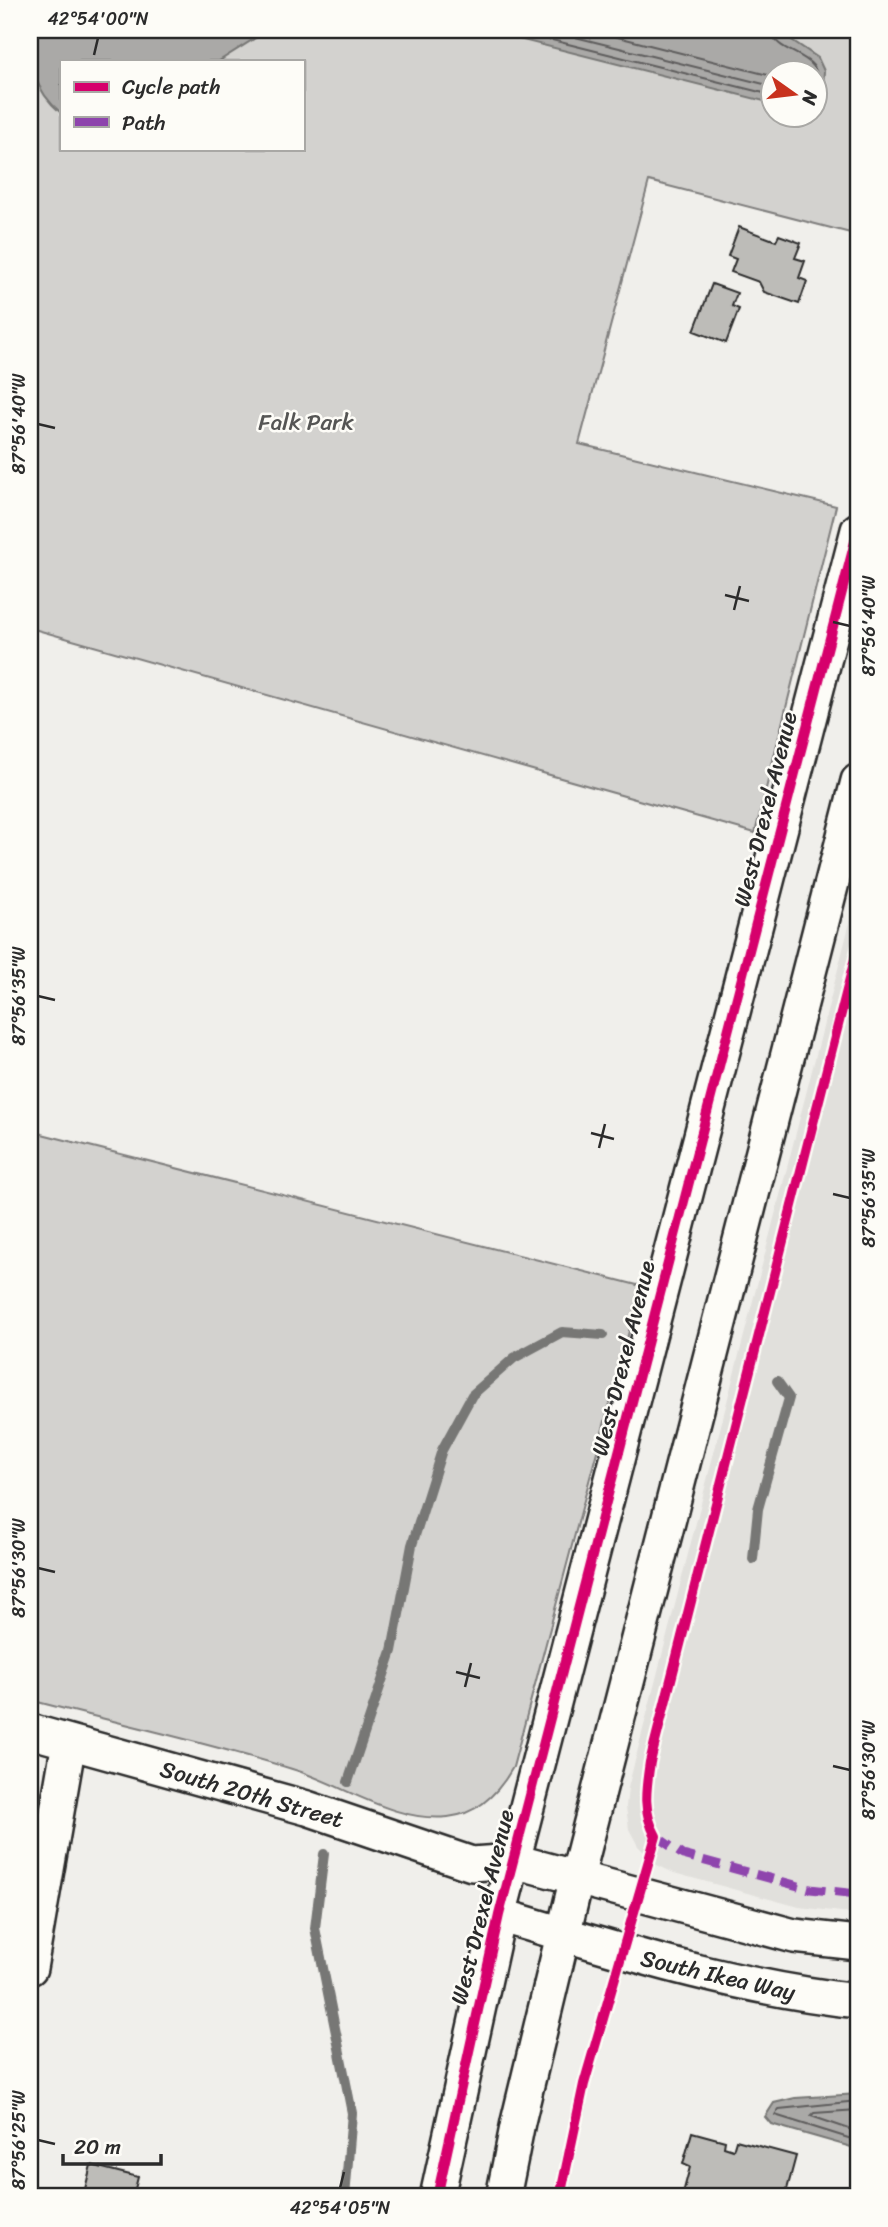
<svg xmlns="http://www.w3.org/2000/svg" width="888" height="2227" font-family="Sriracha,sans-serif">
	<rect width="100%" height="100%" fill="#f0efeb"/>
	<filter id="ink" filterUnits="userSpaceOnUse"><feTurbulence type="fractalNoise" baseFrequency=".0143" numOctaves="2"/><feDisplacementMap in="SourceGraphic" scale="14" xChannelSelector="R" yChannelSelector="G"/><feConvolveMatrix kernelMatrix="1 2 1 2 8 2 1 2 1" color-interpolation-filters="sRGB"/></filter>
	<g filter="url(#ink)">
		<path fill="#e1e0dc" d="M858,891V1914L799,1907L674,1873L657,1865L638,1846L629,1829L626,1807L628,1788Z"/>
		<path fill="#d3d2cf" stroke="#7f7e7d" stroke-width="2" fill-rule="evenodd" d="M30,30H858V235L649,181L579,444L836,506L755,833L30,628ZM61,61H303V149H61ZM772,74H814V116H772Z
			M30,1131L641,1286L513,1767C499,1792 478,1814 448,1817C395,1823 342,1784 292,1769C206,1742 117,1723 30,1700Z"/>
		<path fill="#aaa9a7" stroke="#777775" stroke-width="2" d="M30,30H268L219,61H61V113C33,89 30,65 30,30Z
			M483,30H777L818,58L824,71L823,88L815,103L814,74H772V103Z
			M858,2094V2149L771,2124L765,2117L774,2103L795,2098Z"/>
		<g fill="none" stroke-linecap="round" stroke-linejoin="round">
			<path stroke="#5e5d5d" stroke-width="2" d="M512,30L772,95
				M547,30L772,86
				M590,30L772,76
				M771,30C775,58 830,50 814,91
				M858,2101L779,2109L775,2115L858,2141
				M858,2110L814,2113L811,2116L858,2132"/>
			<path stroke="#777775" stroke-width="10" d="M753,1559L758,1509L789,1398L777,1381
				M348,1782L392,1651L412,1545L442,1450L472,1395L514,1358L562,1332L603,1335
				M324,1854L315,1928L352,2113L345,2197"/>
		</g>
		<path fill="#bdbcb8" stroke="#2b2b2b" stroke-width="2" d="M739,227L776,241L779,235L801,243L795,258L805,261L799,278L807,281L799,304L764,292L759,282L731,272L736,259L728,256Z
			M712,284L737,293L732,306L739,309L726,343L694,331Z
			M692,2132L725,2141L724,2147L733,2150L736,2140L796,2156L785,2197H682L690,2167L683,2164Z
			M91,2165L138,2177L133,2197H83Z"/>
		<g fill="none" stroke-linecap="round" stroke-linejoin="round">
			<g stroke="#2b2b2b" stroke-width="38">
				<path id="minor" d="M30,1731L307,1808L472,1864L514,1861L794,1936L858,1943
					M499,1915C617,1950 736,1988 858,2001
					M30,1968L69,1742
					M437,2197L499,1915L858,530
					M503,2197L518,2122L577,1877L858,781"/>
			</g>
			<use href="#minor" stroke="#fdfcf7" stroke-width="33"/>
			<path stroke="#8e44ad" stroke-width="9" stroke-dasharray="18 9" stroke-linecap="butt" d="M656,1836L683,1855L810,1889L858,1894"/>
			<g stroke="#fdfcf7" stroke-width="15">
				<path id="cycleway" d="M437,2197L499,1915L858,530
					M560,2197L584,2084L656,1836C642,1811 646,1789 650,1762L858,947"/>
			</g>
			<use href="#cycleway" stroke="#d6006c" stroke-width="10"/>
		</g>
	</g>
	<path fill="none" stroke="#2b2b2b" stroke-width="2.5" d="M94,55L98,38M38,424L55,428M725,595L749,601M734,610L740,586M833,622L850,626M38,996L55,1000M591,1133L614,1139M599,1148L605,1124M833,1194L850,1198M38,1568L55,1572M456,1672L480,1678M465,1687L471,1663M833,1766L850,1770M38,2140L55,2144M340,2188L344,2172"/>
	<g text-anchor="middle" stroke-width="5" stroke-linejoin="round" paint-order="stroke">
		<g font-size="23" fill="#555554" stroke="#fdfcf7">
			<text x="306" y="430">Falk Park</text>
		</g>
		<g font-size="23" fill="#2b2b2b" stroke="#fdfcf7">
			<text transform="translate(765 809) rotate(-76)" y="8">West Drexel Avenue</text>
			<text transform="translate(623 1358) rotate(-76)" y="8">West Drexel Avenue</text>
			<text transform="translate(252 1794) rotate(16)" y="8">South 20th Street</text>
			<text transform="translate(482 1907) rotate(-76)" y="8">West Drexel Avenue</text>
			<text transform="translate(718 1975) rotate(13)" y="8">South Ikea Way</text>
		</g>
	</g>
	<rect width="888" height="2227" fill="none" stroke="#fdfcf7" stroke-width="77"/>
	<rect x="60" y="60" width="245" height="91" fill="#fdfcf7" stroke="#a9a8a5" stroke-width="2"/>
	<rect x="74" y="82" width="35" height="10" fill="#d6006c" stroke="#a9a8a5" stroke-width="2"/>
	<text x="122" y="94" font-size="21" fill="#2b2b2b">Cycle path</text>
	<rect x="74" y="117" width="35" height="10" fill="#8e44ad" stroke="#a9a8a5" stroke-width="2"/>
	<text x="122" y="130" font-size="21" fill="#2b2b2b">Path</text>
	<g transform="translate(794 94) rotate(104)"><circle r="33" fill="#fdfcf7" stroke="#a9a8a5" stroke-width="2"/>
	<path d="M0-5L12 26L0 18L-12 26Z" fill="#c8321e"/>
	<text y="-10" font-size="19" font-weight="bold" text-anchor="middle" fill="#2b2b2b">N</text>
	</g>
	<path d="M63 2154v10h98v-10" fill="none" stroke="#2b2b2b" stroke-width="3.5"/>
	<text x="74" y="2154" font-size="21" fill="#2b2b2b" stroke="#fdfcf7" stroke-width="5" paint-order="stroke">20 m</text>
	<rect x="38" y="38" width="812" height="2150" fill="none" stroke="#2b2b2b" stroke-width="2.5"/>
	<g font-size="18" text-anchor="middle" fill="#2b2b2b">
		<text x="98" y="25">42°54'00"N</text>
		<text transform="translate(19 424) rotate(-90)" y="6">87°56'40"W</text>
		<text transform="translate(869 626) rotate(-90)" y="6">87°56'40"W</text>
		<text transform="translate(19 996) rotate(-90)" y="6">87°56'35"W</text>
		<text transform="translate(869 1198) rotate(-90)" y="6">87°56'35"W</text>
		<text transform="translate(19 1568) rotate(-90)" y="6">87°56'30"W</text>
		<text transform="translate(869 1770) rotate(-90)" y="6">87°56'30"W</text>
		<text transform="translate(19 2140) rotate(-90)" y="6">87°56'25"W</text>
		<text x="340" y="2214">42°54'05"N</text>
	</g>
</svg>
